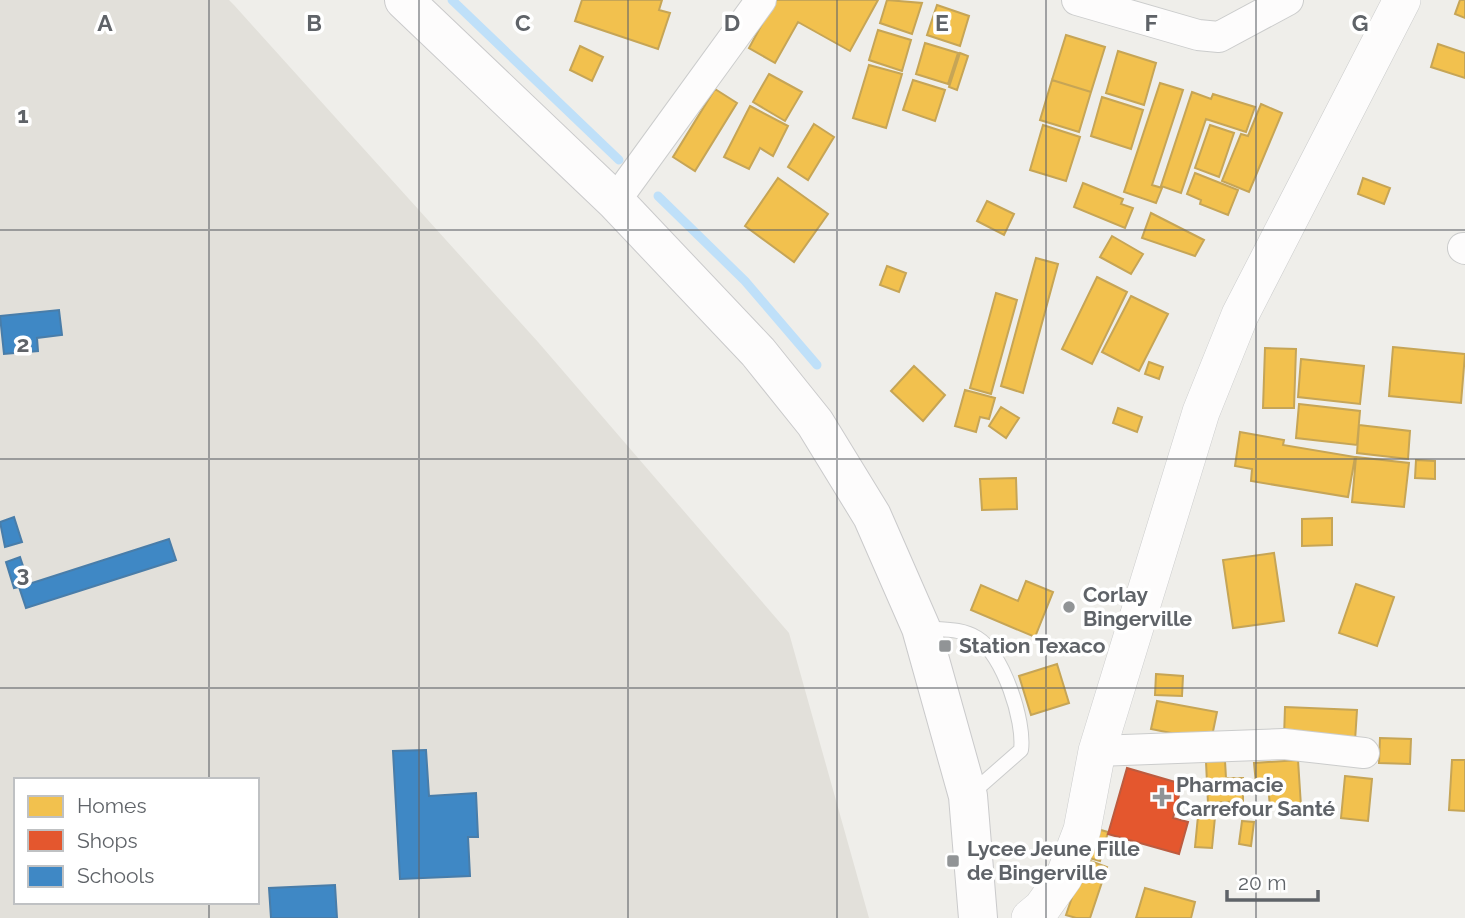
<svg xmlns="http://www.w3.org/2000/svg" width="1465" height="918" font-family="Raleway,sans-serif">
	<rect width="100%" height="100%" fill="#efeeea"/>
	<path fill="#e2e0da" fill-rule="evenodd" d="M0,0H229L234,5L538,342L789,633L869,918H0ZM16,780H257V902H16Z"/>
	<path fill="#f2c14e" stroke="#c6a556" stroke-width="2" d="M582,0H662L659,10L670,13L658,49L575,21Z
		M775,0H878L850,51L798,22L775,63L749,48Z
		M887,0L922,3L912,34L880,23Z
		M1460,0H1465V18L1455,14Z
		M937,5L969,16L960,46L927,35Z
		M878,30L911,40L902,71L869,60Z
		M1066,35L1105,47L1091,92L1052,80Z
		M925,43L958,53L948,84L916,74Z
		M1438,44L1465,53V78L1431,67Z
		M580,46L603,57L592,81L570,70Z
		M1118,51L1156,63L1144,105L1106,93Z
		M960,53L968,56L957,90L949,87Z
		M869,65L902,74L886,128L853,118Z
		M769,74L802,92L785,121L753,102Z
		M913,80L945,90L935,121L903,110Z
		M1052,80L1091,92L1079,132L1040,120Z
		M1160,83L1183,90L1152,185L1162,188L1156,203L1124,192Z
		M715,89L737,103L695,171L673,157Z
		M1192,92L1211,99L1213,94L1255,107L1246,132L1206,119L1181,193L1161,186Z
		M1102,97L1143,110L1131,149L1091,136Z
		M1261,104L1282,113L1249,192L1222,181L1241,134L1248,136Z
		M750,106L788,126L773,156L760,148L749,169L724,157Z
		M814,124L834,137L808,180L788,167Z
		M1043,125L1080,137L1066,181L1030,170Z
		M1210,125L1234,133L1219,177L1195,168Z
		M1195,173L1238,190L1228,215L1200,204L1201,200L1187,194Z
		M778,178L828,214L794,262L745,226Z
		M1363,178L1390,188L1384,204L1358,194Z
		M1083,183L1123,199L1121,204L1133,208L1125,228L1074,207Z
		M987,201L1014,214L1004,235L977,221Z
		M1151,213L1204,240L1195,256L1142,238Z
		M1112,236L1143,254L1131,274L1100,257Z
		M1036,258L1058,264L1023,393L1001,386Z
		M887,266L906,273L899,292L880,285Z
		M1097,277L1127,292L1092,364L1062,349Z
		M996,293L1017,300L991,394L970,388Z
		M1131,296L1168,314L1139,371L1102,352Z
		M1393,347L1465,354L1461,403L1389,396Z
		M1265,348L1296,349L1294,408H1263Z
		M1301,359L1364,366L1360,404L1298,397Z
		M1149,362L1163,367L1159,379L1145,374Z
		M914,366L945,395L923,421L891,391Z
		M965,390L995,398L989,419L980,417L976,432L955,426Z
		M1299,404L1360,411L1357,445L1296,438Z
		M1001,407L1019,418L1006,438L989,426Z
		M1118,408L1142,417L1137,432L1113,423Z
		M1359,425L1410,431L1408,459L1357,453Z
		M1240,432L1284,440L1283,445L1355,457L1348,497L1251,481L1252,469L1235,466Z
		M1356,457L1409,463L1404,507L1352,502Z
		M1416,460L1435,461V479L1415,478Z
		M1016,478L1017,509L982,510L980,479Z
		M1332,518V545L1302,546V519Z
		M1274,553L1284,621L1233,628L1223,560Z
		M1026,581L1053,592L1035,637L971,610L981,585L1018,601Z
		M1356,584L1394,597L1377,646L1339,633Z
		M1057,664L1069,703L1031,715L1019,676Z
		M1156,674L1183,676L1182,696L1155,695Z
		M1157,701L1217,712L1211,741L1151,729Z
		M1285,707L1357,710L1355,741L1284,738Z
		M1380,738L1411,739L1410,764L1379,763Z
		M1298,760L1301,806L1270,808L1268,783L1256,784L1254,763Z
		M1452,760H1465V811L1449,810Z
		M1225,761L1226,778H1243V801L1208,803L1206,762Z
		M1345,776L1372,779L1368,821L1341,818Z
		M1198,816L1215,817L1212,848L1195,847Z
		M1242,821L1254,822L1251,846L1239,844Z
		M1090,827L1108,832L1100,861L1082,856Z
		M1085,859L1107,867L1090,918H1076L1066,915Z
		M1145,888L1195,902L1191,918H1136Z"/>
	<path fill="#e4572e" stroke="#bc5b3f" stroke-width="2" d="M1127,768L1182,784L1173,818L1188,822L1179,854L1108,834Z"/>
	<path fill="#3f88c5" stroke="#497da9" stroke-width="2" d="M59,310L62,335L37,338L38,351L4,354L0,316Z
		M14,517L22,542L5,547L0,522Z
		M169,539L176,560L26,608L19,587L14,588L6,562L20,557L29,584Z
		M426,750L429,796L476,793L478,837H468L470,876L400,879L393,751Z
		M335,885L337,918H271L269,888Z"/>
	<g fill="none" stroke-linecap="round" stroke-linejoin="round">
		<path stroke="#bfe0f9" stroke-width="9" d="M452,0L619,160
			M658,196L745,281L817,365"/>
		<g stroke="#cbcccc" stroke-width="16">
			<path id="service" d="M924,628C941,630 961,628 977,638C1003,654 1025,721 1021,750L972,793"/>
		</g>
		<g stroke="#cbcccc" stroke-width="32">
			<path id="minor" d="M1077,0L1198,35L1219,37L1288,0
				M615,201L761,0
				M1463,248L1465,249
				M1097,751L1284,744L1364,753"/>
		</g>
		<g stroke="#cbcccc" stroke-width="38">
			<path id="tertiary" d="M1030,918L1042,908L1064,877L1082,830L1097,751L1201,412L1240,315L1402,0"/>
		</g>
		<g stroke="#cacacb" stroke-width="40">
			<path id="secondary" d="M404,0L615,201L758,352L815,423L872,516L921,628L968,796L978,918"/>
		</g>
		<use href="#service" stroke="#fdfcfc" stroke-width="14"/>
		<use href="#minor" stroke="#fdfcfc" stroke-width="30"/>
		<use href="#tertiary" stroke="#fdfcfc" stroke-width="37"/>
		<use href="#secondary" stroke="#fdfcfc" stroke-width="38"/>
	</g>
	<path fill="none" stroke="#5f6368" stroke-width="2" stroke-opacity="0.55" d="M209,0V780M419,0V918M628,0V918M837,0V918M1046,0V918M1256,0V918M0,230H1465M0,459H1465M0,688H1465M209,902V918"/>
	<g fill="#919496" stroke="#fff" stroke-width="2.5">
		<circle cx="1069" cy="607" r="7"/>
		<rect x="938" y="639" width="14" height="14" rx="3.5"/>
		<path d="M1158.5 786.5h7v7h7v7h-7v7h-7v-7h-7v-7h7z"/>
		<rect x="946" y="854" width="14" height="14" rx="3.5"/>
	</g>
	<g text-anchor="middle" stroke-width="7" stroke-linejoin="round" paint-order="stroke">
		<g font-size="21" font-weight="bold" fill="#5f6368" stroke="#fff" text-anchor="start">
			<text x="1083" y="602">Corlay<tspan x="1083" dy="24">Bingerville</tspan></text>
			<text x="959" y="653">Station Texaco</text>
			<text x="1176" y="792">Pharmacie<tspan x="1176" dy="24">Carrefour Santé</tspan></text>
			<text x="967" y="856">Lycee Jeune Fille<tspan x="967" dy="24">de Bingerville</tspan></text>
		</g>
	</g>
	<g font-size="23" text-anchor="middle" font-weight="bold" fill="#5f6368" stroke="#fff" stroke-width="7" stroke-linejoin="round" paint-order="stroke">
		<text x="105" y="31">A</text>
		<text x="314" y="31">B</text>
		<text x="523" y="31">C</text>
		<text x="732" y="31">D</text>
		<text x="942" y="31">E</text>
		<text x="1151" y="31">F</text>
		<text x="1360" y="31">G</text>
		<text x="23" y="123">1</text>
		<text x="23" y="352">2</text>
		<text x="23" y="582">3</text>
	</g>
	<rect x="14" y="778" width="245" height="126" fill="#ffffff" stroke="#bfc1c3" stroke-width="2"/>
	<rect x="28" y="796" width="35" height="21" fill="#f2c14e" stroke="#bfc1c3" stroke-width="2"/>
	<text x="77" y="813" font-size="21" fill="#5f6368">Homes</text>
	<rect x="28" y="830" width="35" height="21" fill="#e4572e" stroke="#bfc1c3" stroke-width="2"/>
	<text x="77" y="848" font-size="21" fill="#5f6368">Shops</text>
	<rect x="28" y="866" width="35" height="21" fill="#3f88c5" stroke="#bfc1c3" stroke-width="2"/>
	<text x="77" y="883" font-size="21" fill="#5f6368">Schools</text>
	<path d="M1227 890v10h91v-10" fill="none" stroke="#5f6368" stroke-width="3.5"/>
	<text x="1238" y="890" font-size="21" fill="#5f6368" stroke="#ffffff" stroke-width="5" paint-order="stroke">20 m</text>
</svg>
